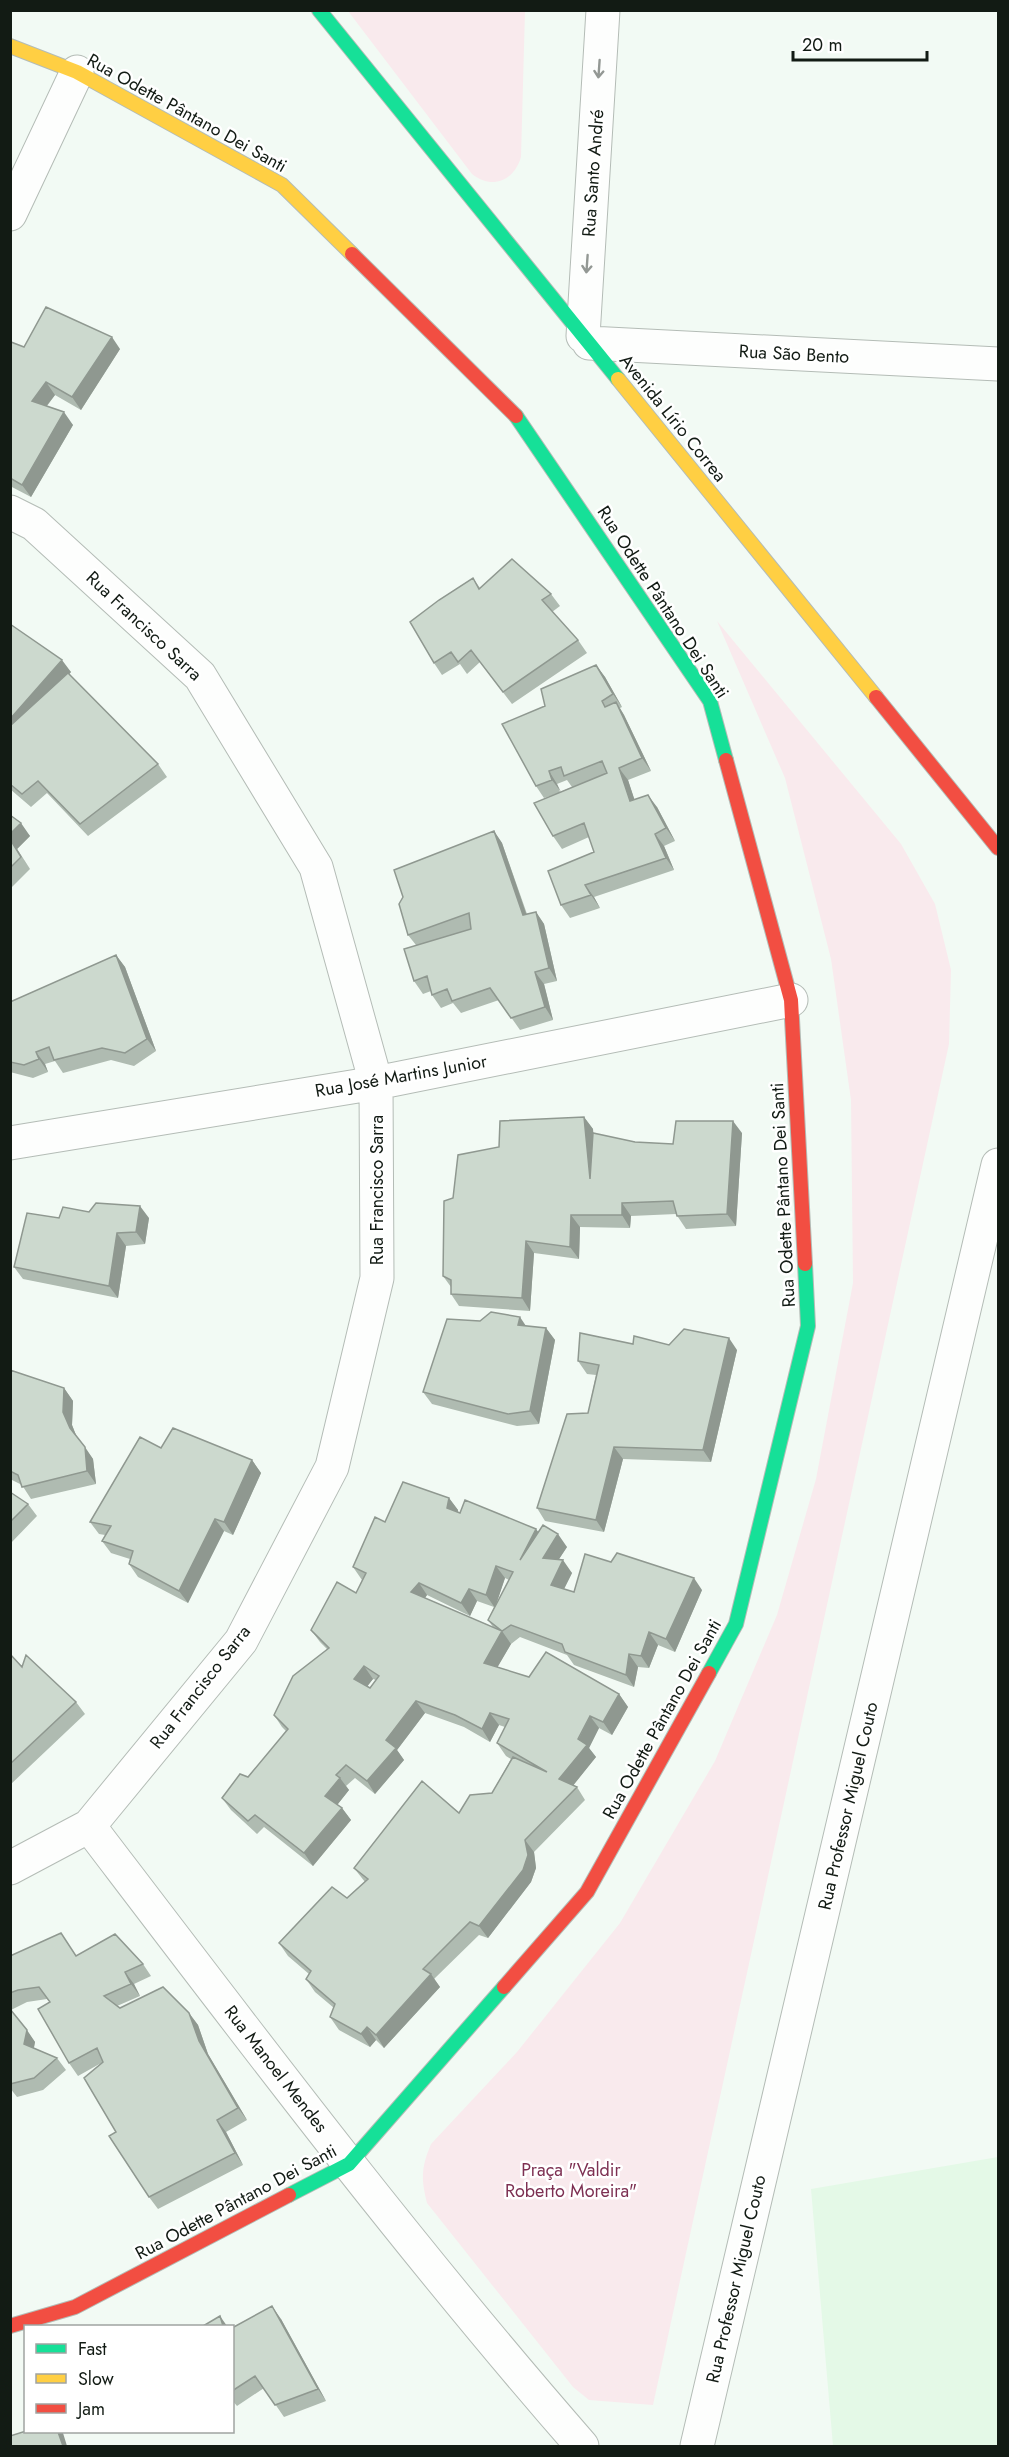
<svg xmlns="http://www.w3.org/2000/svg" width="1009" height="2457" font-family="Jost,sans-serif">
	<rect width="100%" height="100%" fill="#f2faf4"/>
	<path fill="#e4f9e7" d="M998,2157V2446H833L811,2189Z"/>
	<path fill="#f9eaed" d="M348,11H525L521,157C514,181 492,190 472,174Z
		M717,621L901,844L935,904L951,970L949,1044L653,2405L589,2400L573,2387L427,2203C421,2179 421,2168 431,2144L517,2052L620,1923L715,1761L777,1615L816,1479L853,1283L851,1100L831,959L785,778Z"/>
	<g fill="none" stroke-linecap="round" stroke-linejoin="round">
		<g stroke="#b4bcb6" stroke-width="35">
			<path id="street" d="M10,214L77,72
				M583,336L603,10
				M589,343L998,364
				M10,512L34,524L200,676L316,867L376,1083L377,1278L332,1467L241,1641L89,1826L10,1868
				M10,1143L376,1083L791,1000
				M89,1826C249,2036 408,2247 582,2446
				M697,2446L998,1165"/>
		</g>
		<g stroke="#b4bcb6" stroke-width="16">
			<path id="fast" d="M319,10L618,379
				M516,416L710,701L726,760
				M709,1673L736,1624L808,1326L805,1264
				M289,2195L349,2164L504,1987"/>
		</g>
		<g stroke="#b4bcb6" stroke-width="16">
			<path id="slow" d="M10,46L77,72L282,185L352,254
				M618,379L876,697"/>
		</g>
		<g stroke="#b4bcb6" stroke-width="16">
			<path id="jam" d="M352,254L516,416
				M876,697L998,848
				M726,760L791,1000L805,1264
				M504,1987L587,1892L709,1673
				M10,2326L75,2307L289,2195"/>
		</g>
		<use href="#street" stroke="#fdfefd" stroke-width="33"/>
		<use href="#fast" stroke="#16e098" stroke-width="14"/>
		<use href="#slow" stroke="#ffcf43" stroke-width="14"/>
		<use href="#jam" stroke="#f24e42" stroke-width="14"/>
	</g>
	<path fill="#afbbb1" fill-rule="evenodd" d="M10,344L24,347L120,349L81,410L55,395L47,406L73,425L31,497L10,486Z
		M473,578L480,588L551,594L560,606L552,612L578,640L587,653L512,704L480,662L467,674L460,664L442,675L434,663Z
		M10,624L71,672L69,674L158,764L167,777L88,836L47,793L31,807L10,789Z
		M596,665L605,677L622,707L620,708L624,715L651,771L628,780L634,799L657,807L675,841L664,846L674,870L594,897L600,908L570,918L561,905L594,852L589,837L562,849L553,836L556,794L544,798L536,786L545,706ZM567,780L572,787L560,792L557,784Z
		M10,815L30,836L17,849L30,869L10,889Z
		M494,831L502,843L527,914L536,912L544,924L557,981L544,984L553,1020L520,1030L499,1000L461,1013L453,1003L441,1008L432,995L431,991L423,994L414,981L416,945L408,935Z
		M116,955L125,967L156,1051L134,1066L111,1060L63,1073L55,1061L45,1064L48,1072L33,1078L10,1072V1002Z
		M584,1117L593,1129V1134L635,1142L673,1144L742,1133L736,1226L686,1229L676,1214L631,1216L630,1228L580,1227L579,1259L534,1253L530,1311L459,1306L451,1294V1287L443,1276L453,1198L499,1147Z
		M89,1212L149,1218L145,1244L126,1246L118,1298L23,1279L14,1267L59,1218Z
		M526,1326L546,1328L555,1340L539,1424L517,1426L432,1404L423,1392Z
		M633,1344L669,1345L737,1350L711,1462L623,1459L604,1532L545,1521L537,1508L588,1413L596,1375L587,1374L578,1361Z
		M10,1370L64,1388L73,1401L72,1425L77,1438L93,1459L96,1484L31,1499L22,1485L10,1479Z
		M161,1448L252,1460L261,1473L233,1535L224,1531L188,1603L138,1577L129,1564L130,1559L111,1553L102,1541L105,1535L99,1534L90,1522Z
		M10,1492L28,1504L37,1516L10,1544Z
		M449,1498L458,1510V1512L536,1529L538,1532L567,1547L558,1560L572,1573L564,1589L574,1592L702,1590L675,1652L658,1645L649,1668L638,1667L634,1687L574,1665L567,1655L520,1637L511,1644L497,1667L529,1677L619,1694L628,1707L612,1735L599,1728L589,1748L596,1757L573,1785L577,1787L585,1800L534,1852L536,1868L531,1882L488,1938L479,1935L434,1979L440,1987L384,2048L376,2040L370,2047L339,2030L330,2017L334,2008L315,1992L306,1979L309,1974L288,1956L279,1943L347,1898L365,1882L354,1868L459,1813L492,1793L511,1759L506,1756L497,1743L505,1727L499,1725L490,1742L464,1727L425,1713L397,1750L404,1760L375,1794L355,1778L346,1786L349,1790L337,1805L342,1808L351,1820L313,1866L264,1827L257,1834L231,1810L222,1798L248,1777L287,1732L282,1727L274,1715L327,1649L320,1642L311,1630L356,1593L362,1580L353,1567L385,1522ZM505,1578L509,1580L496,1604ZM427,1595L470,1616L477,1601L494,1607L488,1620L493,1627L425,1598ZM373,1679L376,1680L370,1688L367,1686Z
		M10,1654L22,1667L76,1702L85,1714L10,1785Z
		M10,1956H76L143,1964L151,1976L134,1984L140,1996L117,2006L120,2008L189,2013L198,2025L208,2054L247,2120L226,2132L243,2165L158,2209L149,2197L116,2132L103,2062L78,2076L69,2063L50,2002L47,1999L27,2002L11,2010L35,2042L34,2048L57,2058L66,2070L43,2090L17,2097L10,2088Z
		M281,2319L326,2401L284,2417L264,2388L237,2406L232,2400V2328Z"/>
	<path fill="#8f9890" d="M112,337L120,349L81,410L72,397Z
		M46,382L55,395L41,413L32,401Z
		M64,412L73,425L31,497L22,485Z
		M62,660L71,672L10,742V719Z
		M596,665L605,677L622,707L613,694Z
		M616,702L624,715L651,771L642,758Z
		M619,768L628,780L639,813L630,801Z
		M549,771L557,784L561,792L552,780Z
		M648,795L657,807L675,841L666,828Z
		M21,823L30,836L17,849L30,869L10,839V834Z
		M494,831L502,843L531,928L523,915Z
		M655,834L664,846L674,870L666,858Z
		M585,885L594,897L600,908L591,895Z
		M536,912L544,924L557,981L549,968Z
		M116,955L125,967L156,1051L147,1039Z
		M535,972L544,984L553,1020L545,1007Z
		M36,1052L45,1064L48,1072L39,1059Z
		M584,1117L593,1129L599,1192L590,1179Z
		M733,1121L742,1133L736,1226L727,1214Z
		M622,1203L631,1216L630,1228L622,1215Z
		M140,1206L149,1218L145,1244L136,1232Z
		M571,1215L580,1227L579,1259L570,1247Z
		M117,1233L126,1246L118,1298L109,1286Z
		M526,1241L534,1253L530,1311L522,1298Z
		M520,1317L528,1329L518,1325Z
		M546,1328L555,1340L539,1424L530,1411Z
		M729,1338L737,1350L711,1462L703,1450Z
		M64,1388L73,1401L72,1425L78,1440L70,1428L63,1412Z
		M85,1447L93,1459L96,1484L87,1471Z
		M614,1447L623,1459L604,1532L596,1520Z
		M252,1460L261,1473L233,1535L224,1522Z
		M449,1498L458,1510L456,1521L447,1508Z
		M215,1519L224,1531L188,1603L179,1591Z
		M536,1529L545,1541L520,1560Z
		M558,1534L567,1547L552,1570L543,1558Z
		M563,1560L572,1573L560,1597L551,1585Z
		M496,1566L505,1578L495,1608L486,1595Z
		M694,1578L702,1590L675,1652L666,1639Z
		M419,1583L427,1595L420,1605L411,1592Z
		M469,1589L477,1601L470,1616L461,1603Z
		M502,1631L511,1644L493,1675L484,1663Z
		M649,1632L658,1645L649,1668L641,1656Z
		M629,1654L638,1667L634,1687L626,1675Z
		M364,1666L373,1679L363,1692L354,1679Z
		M619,1694L628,1707L612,1735L603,1722Z
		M416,1701L425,1713L397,1750L404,1760L375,1794L367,1781L386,1740Z
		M490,1713L499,1725L490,1742L482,1729Z
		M590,1716L599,1728L589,1748L596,1757L568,1792L559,1779Z
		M340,1778L349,1790L334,1809L325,1796Z
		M342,1808L351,1820L313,1866L304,1853Z
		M525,1840L534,1852L536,1868L531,1882L488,1938L479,1926Z
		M125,1972L134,1984L140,1996L131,1984Z
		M431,1974L440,1987L384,2048L376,2035Z
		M189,2013L198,2025L208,2054L247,2120L238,2108L199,2041Z
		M367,2027L376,2040L370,2047L361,2034Z
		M27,2030L35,2042L32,2056L24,2044Z
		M217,2120L226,2132L243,2165L235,2153Z
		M272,2306L281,2319L326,2401L318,2389Z
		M220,2316L227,2326H223Z
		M58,2432H62L63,2433L67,2446H63Z"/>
	<path fill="#ccd9ce" stroke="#8f9890" stroke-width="1.5" fill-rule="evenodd" d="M46,307L112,337L72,397L46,382L32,401L64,412L22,485L10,478V344L11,342L24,347Z
		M512,559L551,594L542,600L578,640L503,692L471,650L458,662L451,652L434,663L410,622L439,600L473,578L479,589Z
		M10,624L62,660L10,719Z
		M596,665L613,694L602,701L605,707L616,702L642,758L619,768L630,801L648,795L666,828L655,834L666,858L585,885L591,895L561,905L548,871L594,852L584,823L553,836L534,803L607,773L602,761L564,776L561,767L549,771L552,780L536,786L502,724L545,706L541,689Z
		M68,673L158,764L80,824L38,781L22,794L10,784V726Z
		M10,815L21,823L10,834Z
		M494,831L523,915L536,912L549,968L535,972L545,1007L511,1018L490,988L452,1001L447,989L432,995L427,976L414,981L404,949L471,929L469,913L408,935L399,904L403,897L394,870Z
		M10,839L21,857L10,868Z
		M116,955L147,1039L125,1053L102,1048L54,1060L49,1047L36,1052L39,1059L24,1065L10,1062V1002Z
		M584,1117L590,1179L593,1133L635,1142L673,1144L676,1121H733L727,1214L677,1216L673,1201L622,1203V1215H571L570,1247L526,1241L522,1298L451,1294V1280L443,1276L444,1201L453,1198L458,1155L499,1147L500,1121Z
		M96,1203L140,1206L136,1232L117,1233L109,1286L14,1267L27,1213L59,1218L63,1207L89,1212Z
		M491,1312L520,1317L518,1325L546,1328L530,1411L508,1414L423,1392L447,1319L480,1321Z
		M684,1329L729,1338L703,1450L614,1447L596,1520L537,1508L567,1414L588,1413L599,1365L578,1361L580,1333L633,1344L634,1336L669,1345Z
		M10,1370L64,1388L63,1412L70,1428L85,1447L87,1471L22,1487L18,1475L10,1471Z
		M173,1428L252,1460L224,1522L215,1519L179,1591L129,1564L133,1551L102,1541L111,1526L90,1522L140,1437L161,1448Z
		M403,1482L449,1498L447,1508L460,1513L465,1500L536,1529L520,1560L543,1525L558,1534L543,1558L563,1560L551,1585L574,1592L585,1554L611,1562L617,1553L694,1578L666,1639L649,1632L641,1656L629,1654L626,1675L565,1652L562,1644L511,1625L502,1631L488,1620L513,1572L496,1566L486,1595L469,1589L461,1603L419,1583L411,1592L502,1631L484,1663L529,1677L546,1652L619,1694L603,1722L590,1716L578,1739L587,1745L559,1779L577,1787L525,1840L528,1855L523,1870L479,1926L470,1922L423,1969L431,1974L376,2035L367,2027L361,2034L330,2017L335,2004L306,1979L311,1971L279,1943L332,1887L347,1898L368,1879L354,1868L422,1781L459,1813L470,1795L492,1793L513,1757L547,1772L497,1743L509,1719L490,1713L482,1729L455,1715L416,1701L386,1740L396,1748L367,1781L346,1765L336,1775L340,1778L325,1796L342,1808L304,1853L255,1815L248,1821L222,1798L240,1774L248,1777L288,1729L274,1715L293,1676L329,1648L311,1630L337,1582L356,1593L366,1573L353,1567L375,1517L385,1522ZM364,1666L379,1676L370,1688L354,1679Z
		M10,1492L28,1504L10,1522Z
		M10,1654L22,1667L26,1655L76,1702L10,1764Z
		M61,1933L76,1956L115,1934L143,1964L125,1972L131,1984L104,1996L120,2008L163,1987L189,2013L199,2041L238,2108L217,2120L235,2153L149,2197L109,2136L116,2132L84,2078L103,2062L97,2048L69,2063L38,2009L50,2002L39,1987L18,1990L10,1993V1956Z
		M10,2009L27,2030L24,2044L57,2058L34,2078L10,2084Z
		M272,2306L318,2389L275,2405L255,2376L232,2391V2328Z
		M220,2316L223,2326H203Z
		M26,2431V2432H58L63,2446H10V2436Z"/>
	<defs><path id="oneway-shaft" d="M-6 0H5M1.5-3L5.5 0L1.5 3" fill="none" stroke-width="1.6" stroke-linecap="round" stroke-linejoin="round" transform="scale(1.5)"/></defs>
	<g stroke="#939894">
		<use href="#oneway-shaft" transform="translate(599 69) rotate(94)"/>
		<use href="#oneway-shaft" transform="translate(587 264) rotate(94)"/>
	</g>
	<g text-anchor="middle" stroke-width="5" stroke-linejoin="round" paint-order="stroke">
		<g font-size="18" fill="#121b14" stroke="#fff">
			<text transform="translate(187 113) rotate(29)" y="6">Rua Odette Pântano Dei Santi</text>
			<text transform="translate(593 173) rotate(-86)" y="6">Rua Santo André</text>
			<text transform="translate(794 354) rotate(3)" y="6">Rua São Bento</text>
			<text transform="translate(673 418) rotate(51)" y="6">Avenida Lírio Correa</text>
			<text transform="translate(663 602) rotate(57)" y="6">Rua Odette Pântano Dei Santi</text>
			<text transform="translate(144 626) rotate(43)" y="6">Rua Francisco Sarra</text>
			<text transform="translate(401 1076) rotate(-10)" y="6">Rua José Martins Junior</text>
			<text transform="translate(377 1190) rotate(-90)" y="6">Rua Francisco Sarra</text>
			<text transform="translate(783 1195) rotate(-93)" y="6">Rua Odette Pântano Dei Santi</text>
			<text transform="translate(200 1687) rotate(-52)" y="6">Rua Francisco Sarra</text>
			<text transform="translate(662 1719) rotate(-61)" y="6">Rua Odette Pântano Dei Santi</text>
			<text transform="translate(848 1806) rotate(-77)" y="6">Rua Professor Miguel Couto</text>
			<text transform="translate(276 2069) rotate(52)" y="6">Rua Manoel Mendes</text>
			<text transform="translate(236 2202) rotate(-28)" y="6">Rua Odette Pântano Dei Santi</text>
			<text transform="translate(736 2279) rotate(-77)" y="6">Rua Professor Miguel Couto</text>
		</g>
		<g font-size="18" fill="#7d3052" stroke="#fff">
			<text x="571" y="2176">Praça "Valdir<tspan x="571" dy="21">Roberto Moreira"</tspan></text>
		</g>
	</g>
	<rect width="1009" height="2457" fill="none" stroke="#121b14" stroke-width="24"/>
	<rect x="24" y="2325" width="210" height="108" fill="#ffffff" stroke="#a0a4a1" stroke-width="1.5"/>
	<rect x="36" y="2344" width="30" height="9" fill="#16e098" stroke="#a0a4a1" stroke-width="1.5"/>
	<text x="78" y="2355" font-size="18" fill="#121b14">Fast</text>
	<rect x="36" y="2374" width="30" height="9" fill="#ffcf43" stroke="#a0a4a1" stroke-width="1.5"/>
	<text x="78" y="2385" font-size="18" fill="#121b14">Slow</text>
	<rect x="36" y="2404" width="30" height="9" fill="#f24e42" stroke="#a0a4a1" stroke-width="1.5"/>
	<text x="78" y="2415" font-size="18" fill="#121b14">Jam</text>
	<path d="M793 51v9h134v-9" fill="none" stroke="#121b14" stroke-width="3"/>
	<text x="802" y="51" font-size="18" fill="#121b14" stroke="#ffffff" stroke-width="4.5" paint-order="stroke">20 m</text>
</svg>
